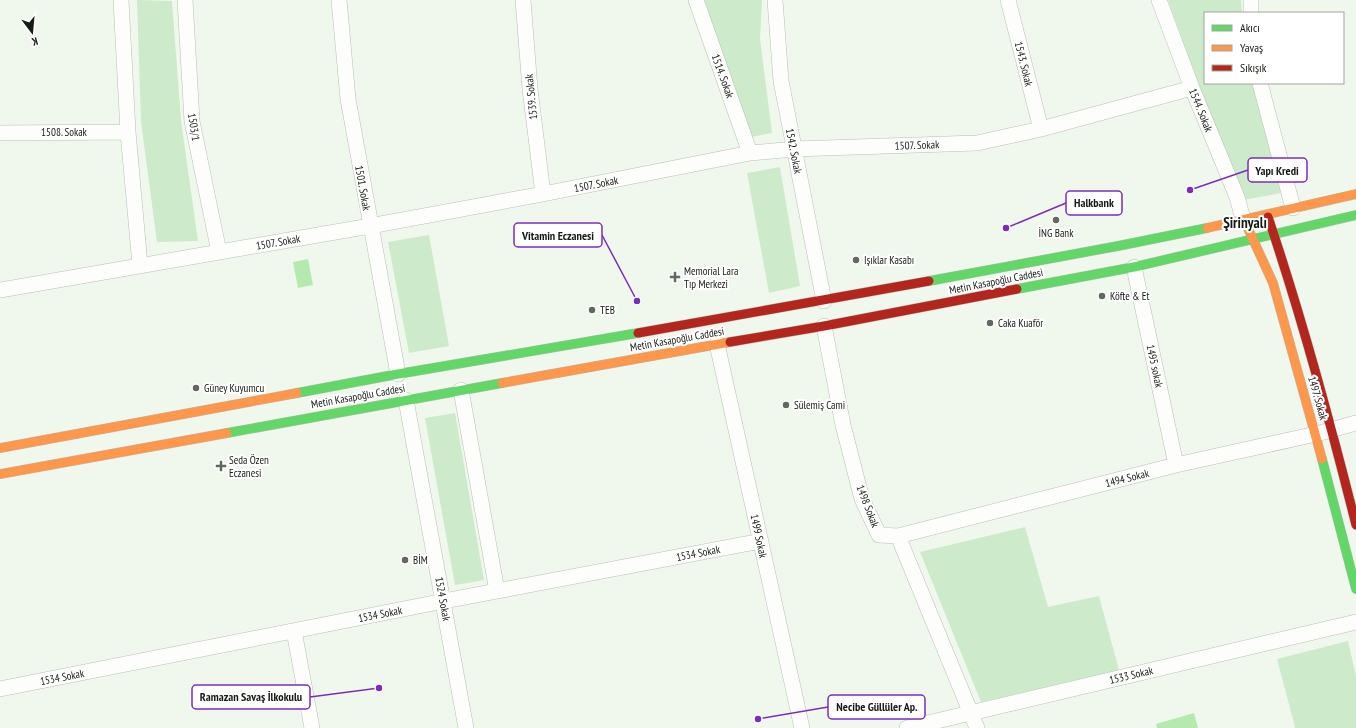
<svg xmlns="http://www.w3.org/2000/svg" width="1356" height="728" font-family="'PT Sans Narrow',sans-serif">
	<rect width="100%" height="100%" fill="#f0f8ee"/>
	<path fill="#cdeaca" d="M137,0L172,1L181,121L198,241L157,242L141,122Z
		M701,0H762L760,39L772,133L751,137Z
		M1168,0H1241L1242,13H1205V83H1252L1281,193L1243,200L1203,96Z
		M780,167L800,286L769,293L747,173Z
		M429,235L449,346L409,353L388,242Z
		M455,413L484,580L455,585L425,418Z
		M1025,527L1048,607L1099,596L1119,670L981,702L920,552Z
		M1348,641L1356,676V728H1294L1295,727L1277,659Z"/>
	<path fill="#b5e9af" d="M308,259L313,285L298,288L293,262Z
		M1194,713L1198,728H1157L1156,724Z"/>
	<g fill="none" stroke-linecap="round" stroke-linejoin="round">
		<g stroke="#b8bfb7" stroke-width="16">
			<path id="street" d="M121,0L128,132L140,265
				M185,0L192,121L219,252
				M339,0L348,99L398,374
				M523,0L530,89L543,194
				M696,0L750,153
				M775,0L781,81L824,301
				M1008,0L1041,129
				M1159,0L1192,88L1237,197L1243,219
				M1251,0V13
				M1260,83L1293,208
				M0,133L128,132
				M1134,267L1176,465
				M0,290L370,226L543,194L750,153L794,149L977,143L1041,129L1192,88
				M824,326L843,425L862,499L879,535L898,536L977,728
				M717,344L802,728
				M461,390L497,591
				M406,400L466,728
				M898,536L1176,465L1316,434L1356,423
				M294,631L312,728
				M0,689L444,601L761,541
				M907,728L1356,622"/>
		</g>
		<g stroke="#b8bfb7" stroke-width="10">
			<path id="fast" d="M929,281L1118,246L1207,228
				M1017,289L1134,267L1356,215
				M297,393L398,374L638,333
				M227,433L502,383
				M1322,459L1356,589"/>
		</g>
		<g stroke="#b8bfb7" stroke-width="10">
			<path id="slow" d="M1245,222L1273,283L1322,459
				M1207,228L1356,194
				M502,383L730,342
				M0,448L297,393
				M0,474L227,433"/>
		</g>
		<g stroke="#b8bfb7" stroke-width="10">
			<path id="jam" d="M1268,217C1302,318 1330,421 1356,525
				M638,333L929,281
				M730,342L824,326L1017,289"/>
		</g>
		<use href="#street" stroke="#fdfefc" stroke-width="15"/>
		<use href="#fast" stroke="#63d668" stroke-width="9"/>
		<use href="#slow" stroke="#ff974d" stroke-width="9"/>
		<use href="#jam" stroke="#b3261e" stroke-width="9"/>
	</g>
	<g fill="#626861" stroke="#fff" stroke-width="1.5">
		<circle cx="1056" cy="220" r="4"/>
		<circle cx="856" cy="260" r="4"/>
		<path d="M673 271h4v4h4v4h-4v4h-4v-4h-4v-4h4z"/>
		<circle cx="1102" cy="296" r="4"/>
		<circle cx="592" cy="310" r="4"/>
		<circle cx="990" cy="323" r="4"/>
		<circle cx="196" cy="388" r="4"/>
		<circle cx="786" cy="405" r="4"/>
		<path d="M219 460h4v4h4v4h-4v4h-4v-4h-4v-4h4z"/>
		<circle cx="405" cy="560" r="4"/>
	</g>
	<g text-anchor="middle" stroke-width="4" stroke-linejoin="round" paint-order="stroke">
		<g font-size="11" fill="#161b15" stroke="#fff">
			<text transform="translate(1024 64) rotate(76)" y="4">1543. Sokak</text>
			<text transform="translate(723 76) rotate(70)" y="4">1514. Sokak</text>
			<text transform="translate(531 97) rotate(-96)" y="4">1539. Sokak</text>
			<text transform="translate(1201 110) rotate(68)" y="4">1544. Sokak</text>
			<text transform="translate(194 127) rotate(81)" y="4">1503/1</text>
			<text x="64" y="136">1508. Sokak</text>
			<text transform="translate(917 145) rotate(-2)" y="4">1507. Sokak</text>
			<text transform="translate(794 151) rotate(79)" y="4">1542. Sokak</text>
			<text transform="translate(596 184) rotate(-11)" y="4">1507. Sokak</text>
			<text transform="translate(363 188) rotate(80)" y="4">1501. Sokak</text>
			<text transform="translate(278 242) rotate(-10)" y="4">1507. Sokak</text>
			<text transform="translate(996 281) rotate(-11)" y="4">Metin Kasapoğlu Caddesi</text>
			<text transform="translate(677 339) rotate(-10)" y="4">Metin Kasapoğlu Caddesi</text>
			<text transform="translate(1155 366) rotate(78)" y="4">1495 sokak</text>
			<text transform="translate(358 396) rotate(-10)" y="4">Metin Kasapoğlu Caddesi</text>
			<text transform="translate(1318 398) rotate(74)" y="4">1497. Sokak</text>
			<text transform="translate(1127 478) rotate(-14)" y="4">1494 Sokak</text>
			<text transform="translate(868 506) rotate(69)" y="4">1498 Sokak</text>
			<text transform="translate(759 536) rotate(78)" y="4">1499 Sokak</text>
			<text transform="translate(698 553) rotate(-11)" y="4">1534 Sokak</text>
			<text transform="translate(443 599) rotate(80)" y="4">1524 Sokak</text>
			<text transform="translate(380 614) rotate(-11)" y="4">1534 Sokak</text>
			<text transform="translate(1131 675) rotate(-13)" y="4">1533 Sokak</text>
			<text transform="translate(62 677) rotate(-11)" y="4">1534 Sokak</text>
		</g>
		<g font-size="11" fill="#161b15" stroke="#fff" text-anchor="start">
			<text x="1056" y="237" text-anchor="middle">İNG Bank</text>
			<text x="864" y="264">Işıklar Kasabı</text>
			<text x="684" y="275">Memorial Lara<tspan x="684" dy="13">Tıp Merkezi</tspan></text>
			<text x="1110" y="300">Köfte &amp; Et</text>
			<text x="600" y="314">TEB</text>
			<text x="998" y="327">Caka Kuaför</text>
			<text x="204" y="392">Güney Kuyumcu</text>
			<text x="794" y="409">Sülemiş Cami</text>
			<text x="229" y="464">Seda Özen<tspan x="229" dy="13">Eczanesi</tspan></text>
			<text x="413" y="564">BİM</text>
		</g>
		<g font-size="15" font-weight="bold" fill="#161b15" stroke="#fff">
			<text x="1245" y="228">Şirinyalı</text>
		</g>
	</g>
	<path fill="none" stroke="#7b2cbf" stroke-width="1.5" d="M1190 190L1248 170M1006 228L1066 203M637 301L602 235M379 688L310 697M758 719L828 707"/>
	<g fill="#7b2cbf" stroke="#fff" stroke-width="1.5">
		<circle cx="1190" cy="190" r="4"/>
		<circle cx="1006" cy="228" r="4"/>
		<circle cx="637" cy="301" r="4"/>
		<circle cx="379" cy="688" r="4"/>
		<circle cx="758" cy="719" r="4"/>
	</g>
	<g fill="#fff" stroke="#7b2cbf" stroke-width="1.5">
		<rect x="1248" y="158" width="59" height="24" rx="4"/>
		<rect x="1066" y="191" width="56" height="24" rx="4"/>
		<rect x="514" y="223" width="88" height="24" rx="4"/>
		<rect x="192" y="685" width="118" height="24" rx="4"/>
		<rect x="828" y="695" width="97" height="24" rx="4"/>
	</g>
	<g font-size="12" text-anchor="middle" font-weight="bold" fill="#161b15">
		<text x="1277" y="175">Yapı Kredi</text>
		<text x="1094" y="207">Halkbank</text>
		<text x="558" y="240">Vitamin Eczanesi</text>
		<text x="251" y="701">Ramazan Savaş İlkokulu</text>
		<text x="877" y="711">Necibe Güllüler Ap.</text>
	</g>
	<rect x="1204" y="12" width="140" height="72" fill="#ffffff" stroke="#a2a4a1"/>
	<rect x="1212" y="25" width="20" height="6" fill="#63d668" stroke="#a2a4a1"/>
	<text x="1240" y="32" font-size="12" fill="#161b15">Akıcı</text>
	<rect x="1212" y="45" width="20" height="6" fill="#ff974d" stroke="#a2a4a1"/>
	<text x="1240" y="52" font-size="12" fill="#161b15">Yavaş</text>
	<rect x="1212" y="65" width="20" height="6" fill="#b3261e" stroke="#a2a4a1"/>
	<text x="1240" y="72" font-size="12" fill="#161b15">Sıkışık</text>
	<g transform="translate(32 32) rotate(164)" stroke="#ffffff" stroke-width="3" paint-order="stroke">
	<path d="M0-3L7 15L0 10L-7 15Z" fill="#161b15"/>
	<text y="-6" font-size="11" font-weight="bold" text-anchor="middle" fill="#161b15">K</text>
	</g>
</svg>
